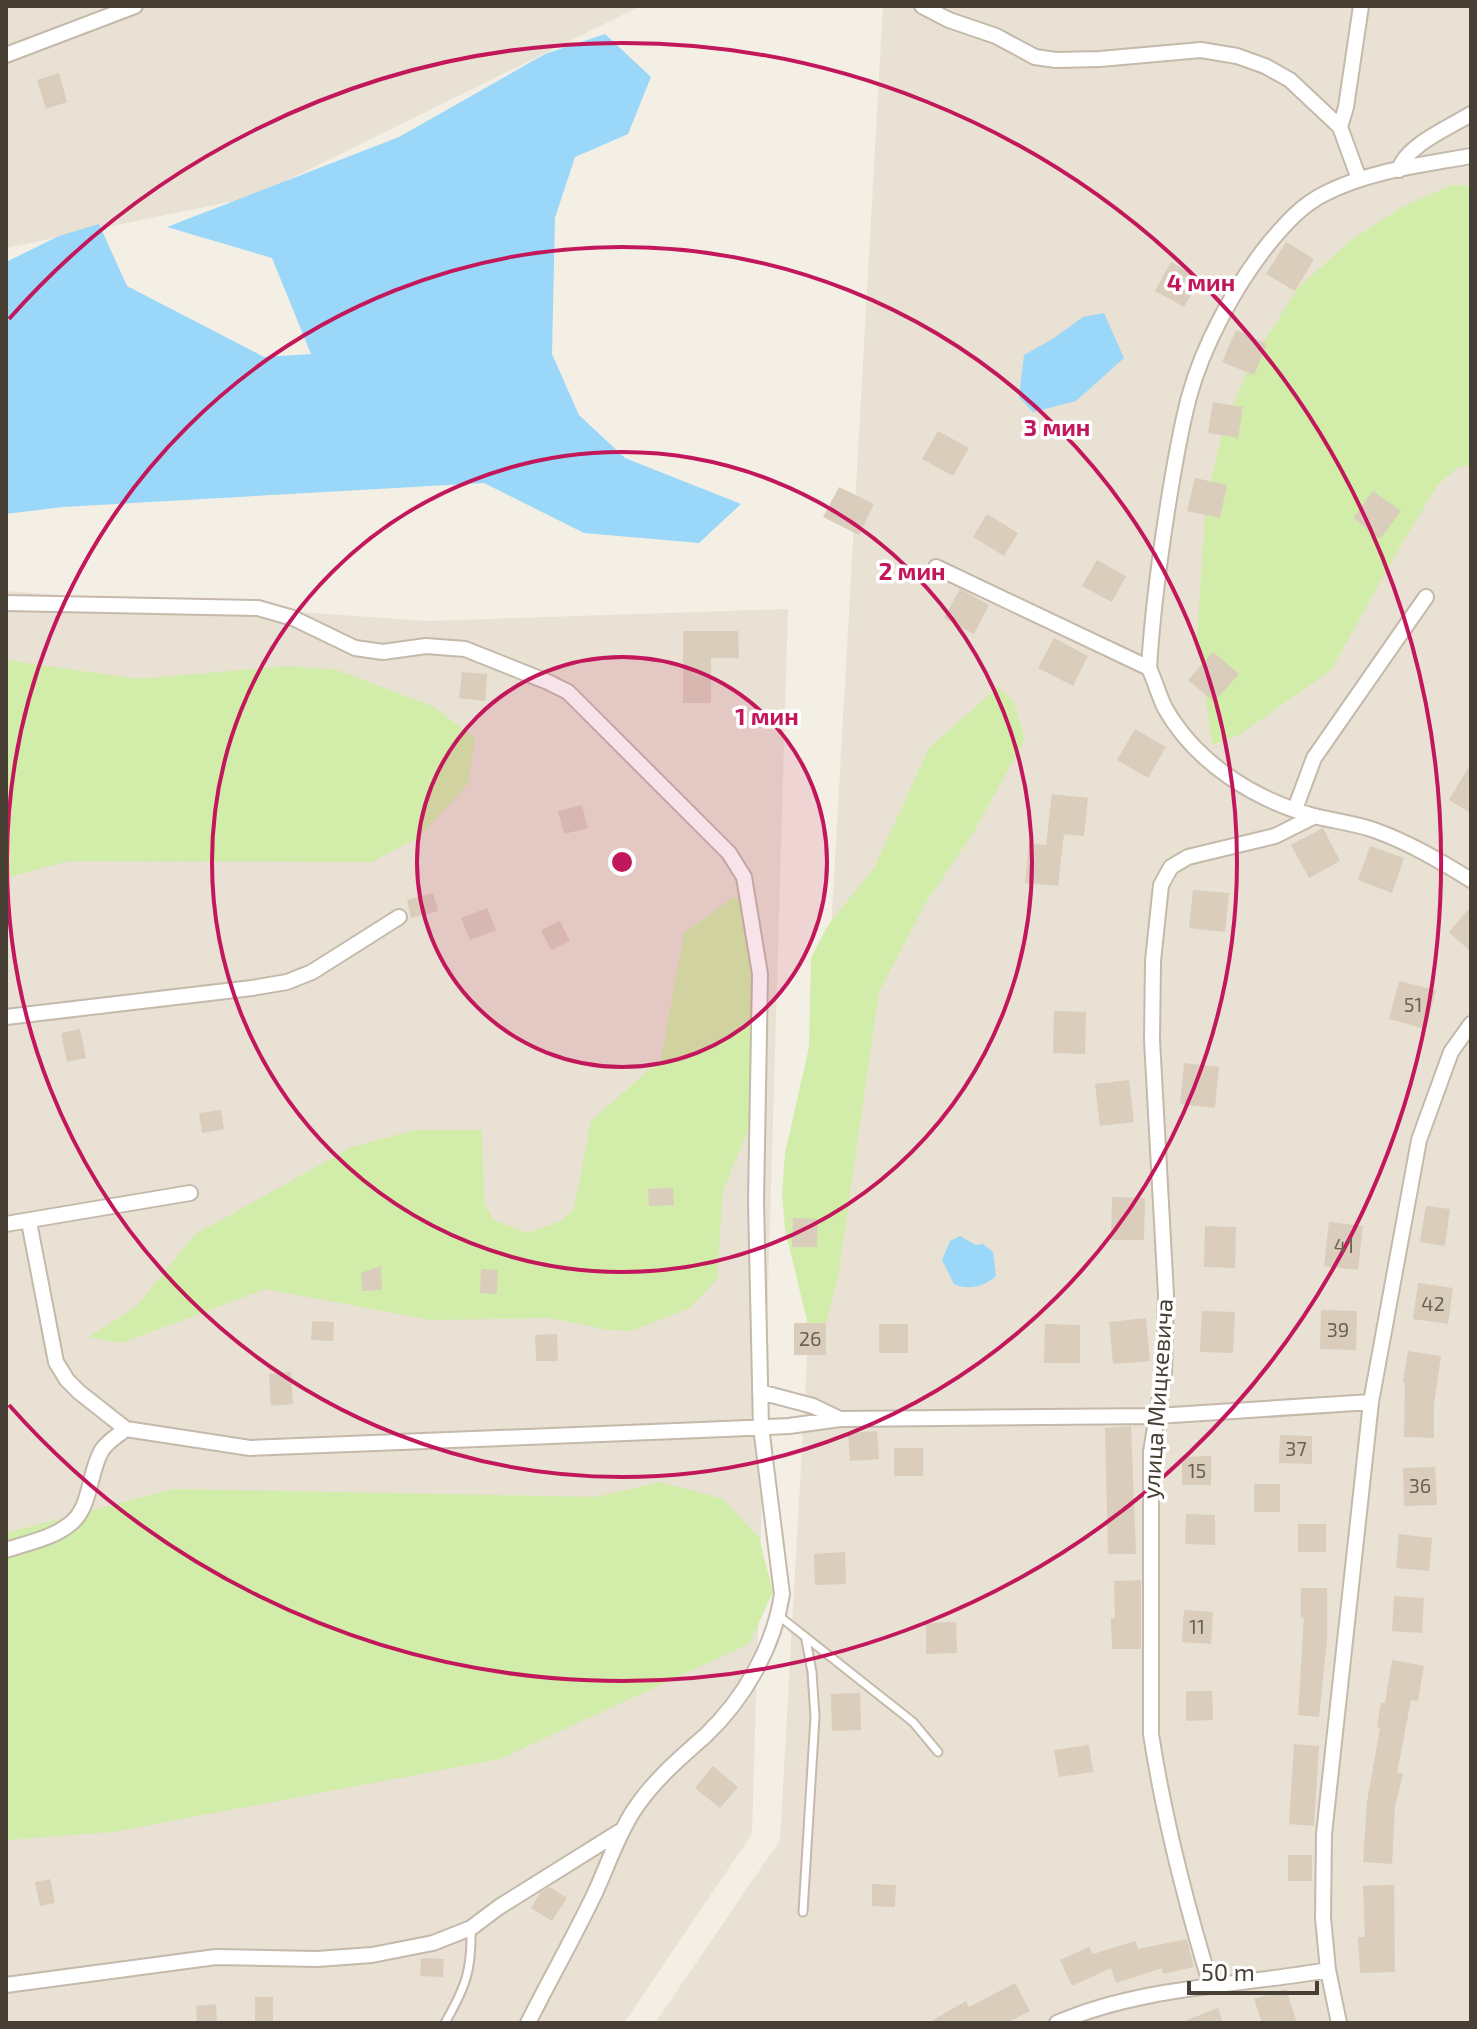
<svg xmlns="http://www.w3.org/2000/svg" width="1477" height="2029" font-family="'Exo 2',sans-serif">
	<rect width="100%" height="100%" fill="#f4efe5"/>
	<path fill="#e9e1d3" d="M6,6H641L253,197L6,248Z
		M883,6H1471V2023H655L780,1840Z
		M6,591L426,621L788,609L752,1834L624,2023H6Z"/>
	<path fill="#d2edaa" d="M1452,185L1471,186V465L1458,467L1438,485L1405,538L1331,670L1239,735L1212,745L1197,637L1206,502L1223,428L1252,360L1299,287L1350,241L1402,207Z
		M6,660L138,679L287,666L337,670L434,707L475,738L468,784L419,837L372,862L68,861L6,878Z
		M998,687L1013,701L1025,739L975,830L925,904L879,992L838,1278L826,1323L811,1338L785,1229L782,1194L785,1153L809,1047L811,958L828,925L874,868L929,748Z
		M734,897L751,906L761,1098L723,1191L717,1279L690,1308L631,1331L609,1330L550,1318L431,1320L265,1289L122,1343L89,1337L136,1307L194,1235L352,1147L415,1130H482L484,1202L494,1220L527,1233L561,1221L574,1209L591,1121L661,1059L684,933Z
		M660,1482L723,1499L759,1538L773,1592L749,1644L500,1759L113,1832L6,1840V1533L173,1489L596,1497Z"/>
	<path fill="#9bd7f8" d="M605,34L651,77L628,134L575,157L555,218L552,354L579,415L625,458L741,504L699,543L584,533L484,483L63,507L6,514V262L59,236L99,224L127,286L264,357L311,354L272,258L167,227L399,137L545,54Z
		M1104,313L1124,358L1076,401L1033,412L1019,397L1024,355L1051,340L1083,317Z
		M960,1236L976,1245L983,1244L993,1252L996,1276C985,1286 968,1291 954,1284L942,1260L950,1241Z"/>
	<path fill="#dacdbc" d="M59,73L67,102L46,109L37,80Z
		M1286,242L1314,259L1295,291L1266,274Z
		M1171,262L1200,278L1184,307L1155,291Z
		M1236,330L1267,344L1254,375L1222,362Z
		M1213,402L1243,407L1238,438L1208,433Z
		M938,431L969,448L953,476L922,459Z
		M1195,478L1227,485L1220,518L1187,511Z
		M839,487L874,504L859,535L823,517Z
		M1373,491L1401,511L1380,539L1353,518Z
		M987,514L1018,533L1004,556L973,537Z
		M1097,560L1126,576L1112,602L1082,586Z
		M960,589L989,605L974,634L944,618Z
		M683,631H738L739,658H711V703H683Z
		M1054,638L1088,656L1073,686L1038,668Z
		M1213,652L1239,674L1214,702L1188,680Z
		M462,672L487,674L485,701L459,698Z
		M1135,729L1166,747L1148,778L1117,760Z
		M1471,763V813L1449,800Z
		M1052,794L1088,798L1084,836L1064,834L1058,886L1025,883L1029,843L1046,845Z
		M582,805L588,828L564,834L558,811Z
		M1323,828L1340,861L1309,878L1291,845Z
		M1370,846L1404,858L1392,893L1358,880Z
		M1193,890L1229,893L1225,932L1189,928Z
		M433,893L438,911L411,918L407,900Z
		M1471,906V952L1449,932Z
		M487,908L496,930L470,940L461,918Z
		M560,921L570,941L551,950L541,930Z
		M1399,981L1436,990L1426,1029L1389,1019Z
		M1054,1011L1086,1012L1085,1054L1053,1053Z
		M80,1029L86,1058L67,1062L61,1033Z
		M1184,1063L1219,1067L1215,1108L1180,1104Z
		M1129,1080L1134,1122L1100,1126L1095,1084Z
		M221,1110L224,1129L202,1133L199,1113Z
		M673,1188L674,1205L649,1206L648,1189Z
		M1112,1197L1145,1198L1144,1240H1111Z
		M1426,1206L1450,1209L1445,1246L1420,1242Z
		M793,1218L818,1219L817,1247H792Z
		M1329,1222L1363,1226L1358,1270L1324,1266Z
		M1205,1226L1236,1227L1235,1268L1204,1267Z
		M381,1266L382,1290L362,1291L361,1273Z
		M481,1269L498,1270L497,1294L480,1293Z
		M1418,1283L1453,1288L1448,1324L1413,1319Z
		M1321,1310L1357,1311L1356,1350L1320,1349Z
		M1202,1311L1235,1312L1233,1353L1200,1352Z
		M1146,1318L1150,1361L1113,1364L1109,1322Z
		M312,1321L334,1322L333,1341L311,1340Z
		M794,1323H826V1355H794Z
		M879,1324H908V1353H879Z
		M1045,1324L1080,1325V1363H1044Z
		M557,1334L558,1361H536L535,1335Z
		M1408,1351L1441,1356L1434,1404V1438L1404,1437L1405,1383L1403,1382Z
		M291,1372L293,1404L271,1406L269,1374Z
		M1131,1426L1136,1554H1108L1105,1428Z
		M877,1431L879,1459L850,1461L848,1433Z
		M1280,1435L1312,1436V1464L1279,1463Z
		M894,1448H923V1476H894Z
		M1211,1456V1485H1182V1457Z
		M1435,1467L1437,1505L1404,1506L1403,1468Z
		M1254,1484H1280V1512H1254Z
		M1186,1514L1215,1515V1545L1185,1544Z
		M1298,1524H1326V1552H1298Z
		M1399,1534L1432,1538L1429,1571L1396,1568Z
		M845,1552L846,1584L815,1585L814,1554Z
		M1141,1580V1649H1112L1111,1618H1115L1114,1581Z
		M1301,1588H1327V1641L1319,1717L1298,1715L1304,1618H1301Z
		M1394,1596L1424,1598L1422,1633L1392,1631Z
		M1184,1610L1213,1612L1211,1644L1182,1642Z
		M956,1622L957,1653L926,1654V1623Z
		M1392,1660L1424,1666L1418,1701L1411,1700L1403,1742L1397,1773L1403,1774L1395,1806L1392,1864L1363,1862L1367,1802L1380,1728L1377,1727L1381,1703H1385Z
		M1186,1691H1212L1213,1720L1186,1721Z
		M860,1693L861,1730L832,1731L831,1694Z
		M1294,1744L1319,1746L1314,1826L1289,1824Z
		M1089,1745L1093,1772L1059,1777L1054,1750Z
		M713,1766L738,1787L720,1808L695,1788Z
		M1288,1855H1312V1881H1288Z
		M50,1879L55,1903L40,1906L35,1882Z
		M872,1884L896,1885L895,1907L872,1906Z
		M1383,1885H1394L1395,1972L1360,1973L1358,1937H1365L1363,1886Z
		M550,1887L567,1898L552,1921L531,1908L540,1893Z
		M1187,1939L1194,1967L1163,1974L1162,1968L1116,1983L1111,1968L1072,1986L1060,1960L1089,1947L1093,1954L1136,1941L1138,1949Z
		M421,1958L444,1959L443,1977L420,1976Z
		M1015,1983L1030,2011L1007,2023H928L966,2001L969,2007Z
		M1286,1989L1297,2023H1262L1254,1999Z
		M255,1997H273V2023H255Z
		M216,2004L217,2023H197L196,2006Z
		M1218,2008L1223,2023H1182V2022Z"/>
	<g fill="none" stroke-linecap="round" stroke-linejoin="round">
		<g stroke="#c4b9aa" stroke-width="11">
			<path id="service" d="M779,1616L913,1722L938,1752
				M803,1912L815,1717L812,1672L806,1640
				M445,2023C466,1986 472,1970 471,1928"/>
		</g>
		<g stroke="#c4b9aa" stroke-width="18">
			<path id="minor" d="M922,6L949,20L996,36L1035,57L1056,60L1100,59L1201,50L1237,56L1265,66L1290,80L1340,127L1359,179
				M6,55L135,6
				M1340,127L1346,107L1361,6
				M1399,170C1405,146 1450,127 1471,114
				M936,567L1149,668C1155,681 1159,696 1165,708C1196,763 1255,800 1314,816C1334,821 1354,823 1374,830C1408,842 1440,861 1471,880
				M6,603L258,608L293,618L355,648L383,652L426,646L465,649L548,682L568,692L729,853L744,877L760,974L756,1201L761,1427L782,1594C774,1647 744,1699 705,1736C679,1759 653,1781 634,1810C617,1836 608,1865 595,1893C574,1937 550,1979 528,2023
				M1149,668C1152,616 1159,563 1167,511C1173,473 1179,435 1189,397C1203,345 1236,284 1270,242C1286,223 1302,205 1324,194C1368,171 1422,165 1471,156
				M1295,809L1314,758L1426,597
				M6,1017L252,988L287,982L312,972L399,917
				M29,1222L56,1362L67,1380L79,1392L126,1429L250,1448L701,1430L789,1426L840,1419L1157,1416L1371,1402
				M6,1224L190,1193
				M760,1392L813,1406L840,1419
				M6,1550C27,1543 53,1538 70,1524C92,1507 88,1473 102,1450C108,1441 117,1436 126,1429
				M6,1985L216,1957L317,1959L372,1955L433,1943L471,1928L499,1907L619,1832
				M1211,1986C1186,1904 1164,1819 1151,1734V1452L1164,1373L1166,1295L1152,1040L1153,961L1161,885L1171,867L1188,857L1275,836L1315,816
				M1057,2023C1142,1986 1238,1986 1328,1970
				M1339,2023L1328,1970L1323,1918L1324,1834L1371,1402L1419,1140L1451,1052L1471,1024"/>
		</g>
		<use href="#service" stroke="#fff" stroke-width="7"/>
		<use href="#minor" stroke="#fff" stroke-width="14"/>
	</g>
	<circle cx="622" cy="862" r="205" fill="#c2185b" fill-opacity=".12"/>
	<g fill="none" stroke="#c2185b" stroke-width="4">
		<circle cx="622" cy="862" r="205"/>
		<circle cx="622" cy="862" r="410"/>
		<circle cx="622" cy="862" r="615"/>
		<path d="M9 319A819 819 0 1 1 9 1405"/>
	</g>
	<g text-anchor="middle" stroke-width="7" stroke-linejoin="round" paint-order="stroke">
		<g font-size="20" fill="#6c6256">
			<text x="1413" y="1012">51</text>
			<text x="1344" y="1253">41</text>
			<text x="1433" y="1311">42</text>
			<text x="1338" y="1337">39</text>
			<text x="810" y="1346">26</text>
			<text x="1296" y="1456">37</text>
			<text x="1197" y="1478">15</text>
			<text x="1420" y="1493">36</text>
			<text x="1197" y="1634">11</text>
		</g>
		<g font-size="24" fill="#483f34" stroke="#fff">
			<text transform="translate(1158 1399) rotate(-86)" y="8">улица Мицкевича</text>
		</g>
	</g>
	<circle cx="622" cy="862" r="12" fill="#c2185b" stroke="#fff" stroke-width="4"/>
	<g font-size="24" text-anchor="middle" font-weight="bold" fill="#c2185b" stroke="#fff" stroke-width="7" stroke-linejoin="round" paint-order="stroke">
		<text x="1201" y="291">4 мин</text>
		<text x="1057" y="436">3 мин</text>
		<text x="912" y="580">2 мин</text>
		<text x="767" y="725">1 мин</text>
	</g>
	<rect width="1477" height="2029" fill="none" stroke="#483f34" stroke-width="16"/>
	<path d="M1189 1981v12h128v-12" fill="none" stroke="#483f34" stroke-width="4"/>
	<text x="1201" y="1981" font-size="24" fill="#483f34" stroke="#ffffff" stroke-width="6" paint-order="stroke">50 m</text>
</svg>
